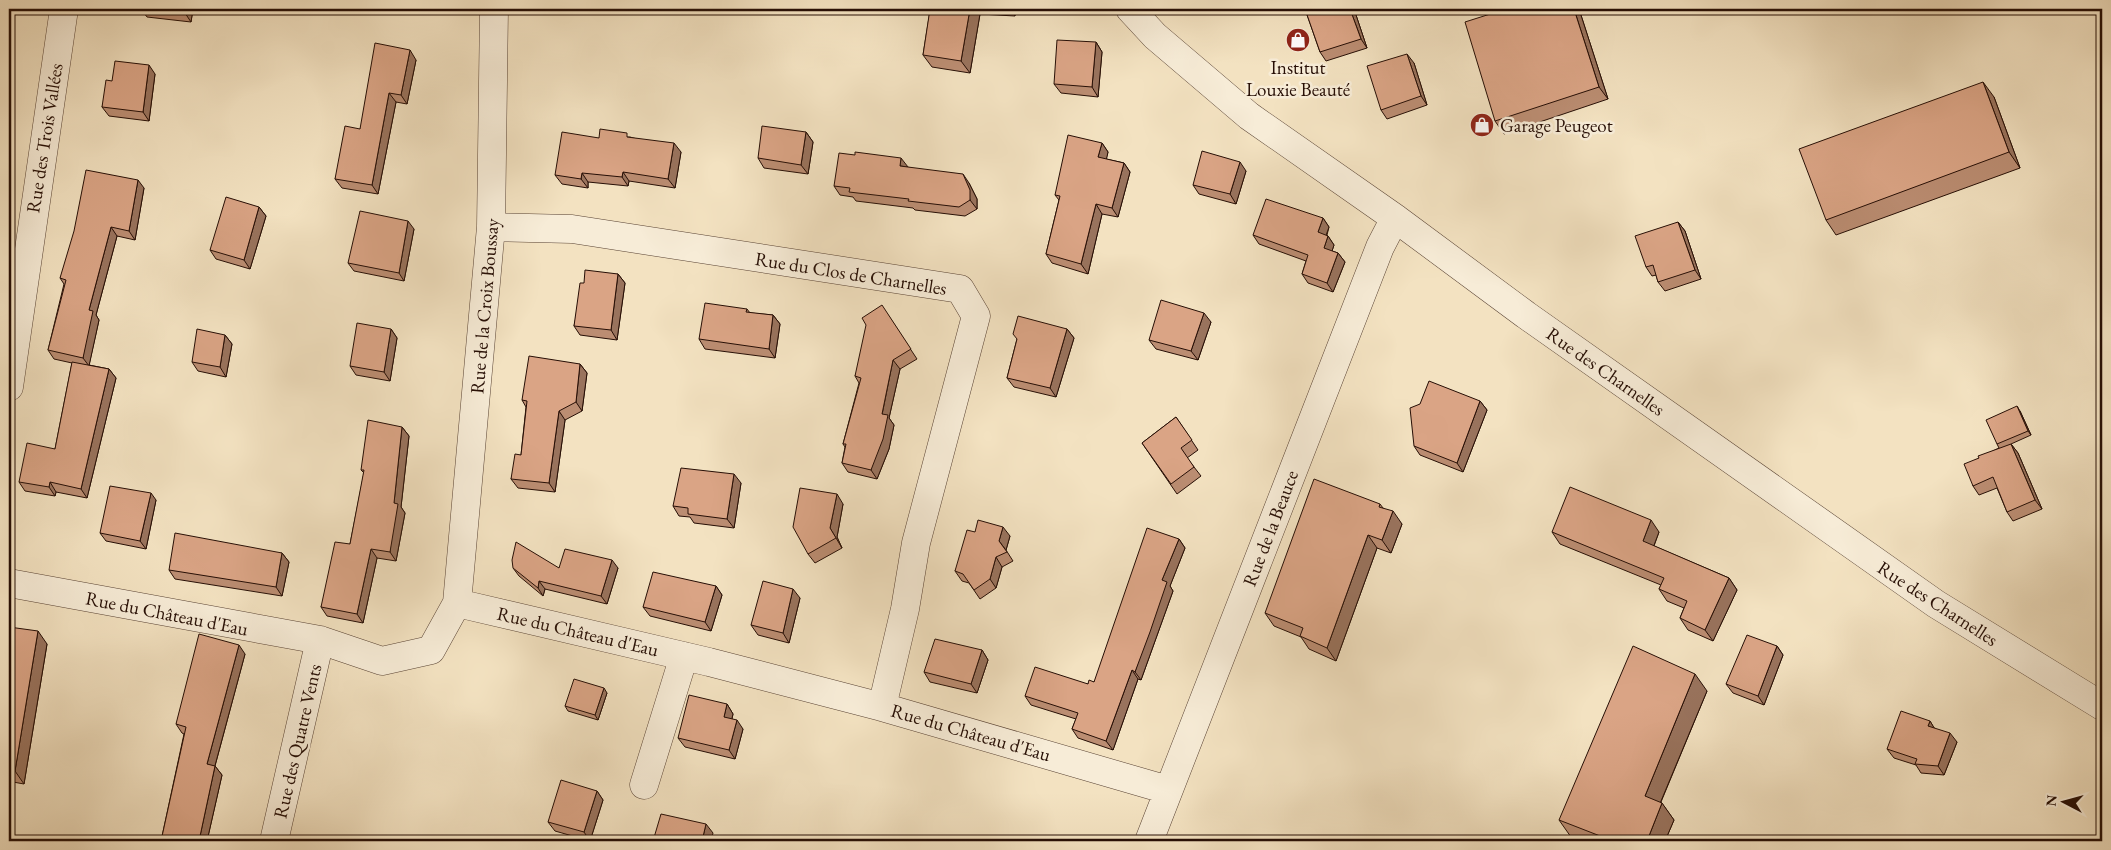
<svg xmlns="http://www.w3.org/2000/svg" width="2111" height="850" font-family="'EB Garamond',serif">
	<rect width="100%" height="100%" fill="#f3e2c1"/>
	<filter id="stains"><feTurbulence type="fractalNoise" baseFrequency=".004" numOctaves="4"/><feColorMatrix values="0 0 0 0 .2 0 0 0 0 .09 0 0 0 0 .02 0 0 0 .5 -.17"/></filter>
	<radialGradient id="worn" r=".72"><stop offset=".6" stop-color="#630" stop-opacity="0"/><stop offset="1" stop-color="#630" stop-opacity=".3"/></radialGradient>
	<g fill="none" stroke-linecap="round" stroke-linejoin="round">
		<g stroke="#594334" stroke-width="29">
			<path id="street" d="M1130,9L1155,36L1249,116L1395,218L1526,315L1936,604L2102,706
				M491,227L572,229L960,289L976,316L916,543L905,609L882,707
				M9,387L64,9
				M9,583L320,640L382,661L431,650L457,603L709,662L882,707L1168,790
				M457,603L491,227L494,9
				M644,785L684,656
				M274,841L320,640
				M1149,841L1380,247L1395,218"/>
		</g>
		<use href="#street" stroke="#f7ecd7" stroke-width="28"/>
	</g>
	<path fill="#bb8d72" stroke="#260e05" d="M141,9H193L191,22L147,17Z
		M904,9H1015V16L980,14L970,73L932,67L923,55L930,11Z
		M1305,9H1354L1367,48L1326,61L1320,52Z
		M1579,9L1608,99L1504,134L1495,121Z
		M1096,42L1102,52L1098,97L1061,93L1054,84Z
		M416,60L407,104L396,102L378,194L342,188L335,179L360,129Z
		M1414,63L1427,105L1387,119L1381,110Z
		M155,74L149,121L109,116L102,107L112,81Z
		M1994,97L2020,168L1836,235L1826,220Z
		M806,132L813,142L808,174L764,168L758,158Z
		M630,137L681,152L675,188L629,181L628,186L588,182V188L562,184L555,175L599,138Z
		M1102,143L1108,152L1106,159L1124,163L1130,172L1118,217L1102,214L1088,274L1052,263L1046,254L1059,200L1055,195Z
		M907,167L969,183L977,199V209L965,216L915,210L913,208L856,201L853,197L840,195L834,186Z
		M1246,171L1236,204L1199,194L1193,185Z
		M144,188L135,240L117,236L96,315L99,320L89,365L109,369L116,378L87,498L56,492L55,496L25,491L19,482L55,449L72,363L54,359L48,350L64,284L60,278Z
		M259,207L266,216L250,269L216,259L210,250Z
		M1323,218L1329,227L1327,235L1328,236L1334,245L1332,251L1338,253L1345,262L1333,292L1308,283L1302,274L1306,261L1259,244L1253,235Z
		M1678,222L1685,231L1701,279L1665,291L1658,282L1656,275L1652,276L1646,267Z
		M414,229L404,281L354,271L348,263Z
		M618,274L625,283L617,340L580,335L574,326L584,283Z
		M747,309L750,313L773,315L780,324L775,358L705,349L699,339Z
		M888,315L917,359L900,369L889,418L894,425L889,449L877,479L848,472L842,463L845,447L843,444L859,383L855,376Z
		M1211,322L1198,360L1156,349L1149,340Z
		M391,329L397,338L390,381L356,375L350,366Z
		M1067,329L1074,338L1056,397L1014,387L1007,378L1017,339Z
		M225,335L232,344L226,377L198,371L192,362Z
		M580,364L587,373L582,411L565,420L555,492L518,488L511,479L521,455L526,407L522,400Z
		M1480,401L1487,410L1463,472L1420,455L1414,446Z
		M2020,411L2031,435L2011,444L2018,453L2042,509L2013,521L2007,512L1997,488L1979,495L1973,486L1979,458L1999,448L1997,444Z
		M1176,417L1198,450L1187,458L1201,476L1177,494L1142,443Z
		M402,427L409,436L401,507L405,513L396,561L377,558L363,623L327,616L321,607L350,544L364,473L361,470Z
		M741,483L734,528L694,523L690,517L679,516L673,506Z
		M156,500L146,549L106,541L100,533Z
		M843,504L837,537L842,548L815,563L808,554Z
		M1380,504L1383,508L1402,524L1391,553L1377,548L1336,661L1309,649L1301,637L1274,626L1265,613Z
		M975,532L1010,536L1006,550L1013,561L1002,567L996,588L980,599L969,583L962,581L955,571Z
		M1552,532H1659L1654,546L1729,578L1737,590L1713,641L1688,630L1680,618L1684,608L1667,601L1659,589L1661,585L1560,544Z
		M1179,539L1185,548L1170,586L1173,591L1141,680L1138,679L1113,750L1078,738L1072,729L1076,719L1031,705L1025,696L1088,684L1094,682Z
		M282,553L289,562L282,596L175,579L169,570Z
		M513,568H618L607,604L545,589L543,596L519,576Z
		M716,586L722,595L711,631L650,616L643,607Z
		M800,598L789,643L758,635L751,625Z
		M9,627L47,644L24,784L13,782L9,813Z
		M1777,646L1783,655L1764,705L1733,693L1726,684Z
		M982,650L988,660L977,693L930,682L924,672Z
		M245,654L215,766L222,775L207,841H161L184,734L182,733L176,724Z
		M1707,691L1661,802L1674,820L1665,841H1582L1571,837L1559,820Z
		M607,693L598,720L568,711L565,706Z
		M727,704L733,714L732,719L743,729L735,759L685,747L678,738Z
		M1930,721L1934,728L1957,742L1944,775L1921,773L1916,765L1894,758L1887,749Z
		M597,791L603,800L590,841L555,831L548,822Z"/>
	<path fill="#99735d" stroke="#260e05" d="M185,9H193L191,22L185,13Z
		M970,9H977L980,14L970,73L961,61Z
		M1009,9H1015V16Z
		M1350,9H1354L1367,48L1361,39Z
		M1574,9H1579L1608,99L1599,87Z
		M1096,42L1102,52L1098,97L1092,87Z
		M410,50L416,60L407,104L401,95Z
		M1407,54L1414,63L1427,105L1421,96Z
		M149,65L155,74L149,121L143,112Z
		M1983,82L1994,97L2020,168L2009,152Z
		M389,93L396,102L378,194L372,185Z
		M806,132L813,142L808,174L801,165Z
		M674,143L681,152L675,188L668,179Z
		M1102,143L1108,152L1105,166L1098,157Z
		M901,158L908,167L900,166Z
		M1240,162L1246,171L1236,204L1230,194Z
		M1124,163L1130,172L1118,217L1112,208Z
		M623,172L629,181L628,186L622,177Z
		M582,173L588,182V188L581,179Z
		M963,174L969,183L977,199V209L970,200Z
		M138,180L144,188L135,240L129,231Z
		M1096,204L1102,214L1088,274L1081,264Z
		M259,207L266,216L250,269L244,260Z
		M1323,218L1329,227L1324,241L1318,232Z
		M408,221L414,229L404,281L399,273Z
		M1678,222L1685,231L1701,279L1695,270Z
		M111,227L117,236L96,315L99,320L89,366L83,358L89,310Z
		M1328,236L1334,245L1330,257L1324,248Z
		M1338,253L1345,262L1333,292L1327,283Z
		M618,274L625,283L617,340L611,330Z
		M1204,313L1211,322L1198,360L1191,351Z
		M773,315L780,324L775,358L769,349Z
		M391,329L397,338L390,381L384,372Z
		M1067,329L1074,338L1056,397L1050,388Z
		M225,335L232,344L226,377L220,367Z
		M893,360L900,369L889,418L894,425L889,449L877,479L871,470Z
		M580,364L587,373L582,411L576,402Z
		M109,369L116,378L87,498L81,489Z
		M1480,401L1487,410L1463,472L1457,463Z
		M2017,406L2020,411L2031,435L2028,431Z
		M559,411L565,420L555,492L549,483Z
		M402,427L409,436L401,507L405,513L396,561L390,552L394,503Z
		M2011,444L2018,453L2042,509L2035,500Z
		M734,474L741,483L734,528L727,519Z
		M50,482L56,492L55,496L49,487Z
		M151,493L156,500L146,549L140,541Z
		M837,494L843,504L837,537L842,548L830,528Z
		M1393,511L1402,524L1391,553L1382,540Z
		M1651,520L1659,532L1651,553L1643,541Z
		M1003,527L1010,536L1006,550L999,541Z
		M1368,535L1377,548L1336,661L1327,648Z
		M1179,539L1185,548L1170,586L1173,591L1141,680L1135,672L1162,580Z
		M371,549L377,558L363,623L357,614Z
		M282,553L289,562L282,596L276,587Z
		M996,557L1002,567L996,588L990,579Z
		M612,560L618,568L607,604L601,596Z
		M1729,578L1737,590L1713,641L1705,630Z
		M539,581L545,589L543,596L538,588Z
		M716,586L722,595L711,631L705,622Z
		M793,589L800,598L789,643L783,633Z
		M38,631L47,644L24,784L15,771Z
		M239,645L245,654L213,773L207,764Z
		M1777,646L1783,655L1764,705L1758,696Z
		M982,650L988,660L977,693L971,684Z
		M1132,670L1138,679L1113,750L1106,741Z
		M1695,674L1707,691L1656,813L1645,796Z
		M604,688L607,693L598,720L595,715Z
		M727,704L733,714L730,726L724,717Z
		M737,720L743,729L735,759L729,750Z
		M1930,721L1936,731L1928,726Z
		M1950,733L1957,742L1944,775L1938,766Z
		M215,766L222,775L207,841H199Z
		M9,776L13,782L9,813Z
		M597,791L603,800L590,841L584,832Z
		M1662,803L1674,820L1665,841H1647Z
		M706,824L713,833L711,841H702Z"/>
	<path fill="#daa485" stroke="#260e05" d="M146,9H185V13Z
		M930,9H970L961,61L923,55Z
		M1305,9H1350L1361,39L1320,52Z
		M1506,9H1574L1599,87L1495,121L1465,22Z
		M1057,40L1096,42L1092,87L1054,84Z
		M375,43L410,50L401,95L389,93L372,185L335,179L345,126L360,129Z
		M1407,54L1421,96L1381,110L1367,66Z
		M115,61L149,65L143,112L102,107L106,80L112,81Z
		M1983,82L2009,152L1826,220L1799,149Z
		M762,126L806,132L801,165L758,158Z
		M600,129L627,133V137L674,143L668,179L623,172L622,177L582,173L581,179L555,175L562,132L599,138Z
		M1068,135L1102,143L1098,157L1124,163L1112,208L1096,204L1081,264L1046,254L1060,196L1055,195Z
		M1202,151L1240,162L1230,194L1193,185Z
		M855,152L901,158L900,166L963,174L970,190V200L959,207L908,201L909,199L849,192L850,188L834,186L839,153L855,155Z
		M86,170L138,180L129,231L111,227L89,310L93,311L83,358L48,350L66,280L60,278L74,231Z
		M226,197L259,207L244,260L210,250Z
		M1266,199L1323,218L1318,232L1328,236L1324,248L1338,253L1327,283L1302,274L1308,255L1253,235Z
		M360,211L408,221L399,273L348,263Z
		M1678,222L1695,270L1658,282L1653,265L1646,267L1635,236Z
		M585,270L618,274L611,330L574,326L580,283H584Z
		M1161,300L1204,313L1191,351L1149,340Z
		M705,303L747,309L746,312L773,315L769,349L699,339Z
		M882,305L911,349L893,360L882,414L888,415L883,439L871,470L842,463L846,444H843L861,378L855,376L866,325L862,318Z
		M1018,316L1067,329L1050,388L1007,378L1017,339L1013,334Z
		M357,323L391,329L384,372L350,366Z
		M197,329L225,335L220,367L192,362Z
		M529,356L580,364L576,402L559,411L549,483L511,479L515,454L521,455L527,401L522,400Z
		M72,362L109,369L81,489L50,482L49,487L19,482L27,443L55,449Z
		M1429,381L1480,401L1457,463L1414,446L1410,408L1420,404Z
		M2017,406L2028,431L1997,444L1986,420Z
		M1176,417L1192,440L1181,448L1194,467L1171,484L1142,443Z
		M368,420L402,427L394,503L398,504L390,552L371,549L357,614L321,607L335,542L350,544L364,470H361Z
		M2011,444L2035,500L2007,512L1993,477L1973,486L1964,464L1979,458L1978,456Z
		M681,468L734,474L727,519L688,514V508L673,506Z
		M1314,479L1380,504L1379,507L1393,511L1382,540L1368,535L1327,648L1300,636L1303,628L1265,613Z
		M110,486L151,493L140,541L100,533Z
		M1570,487L1651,520L1643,541L1729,578L1705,630L1680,618L1687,601L1659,589L1664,578L1552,532Z
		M800,488L837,494L830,528L836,538L808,554L793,527Z
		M978,520L1003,527L999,541L1007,552L996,557L990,579L974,590L963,574L955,571L967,530L975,532Z
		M1147,528L1179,539L1162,580L1167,582L1150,632L1135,672L1132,670L1106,741L1072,729L1078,713L1025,696L1035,667L1088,684L1089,680L1094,682Z
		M175,533L282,553L276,587L169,570Z
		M516,542L559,568L565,549L612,560L601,596L539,581L538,588L513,568L512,560Z
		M653,572L716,586L705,622L643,607Z
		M763,581L793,589L783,633L751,625Z
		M9,627L38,631L15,771L9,770Z
		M199,634L239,645L207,764L215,766L199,841H161L186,727L176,724Z
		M1747,635L1777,646L1758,696L1726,684Z
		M935,639L982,650L971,684L924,672Z
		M1633,646L1695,674L1645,796L1662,803L1647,841H1613L1559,820Z
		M574,679L604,688L595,715L565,706Z
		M689,695L727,704L724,717L737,720L729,750L678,738Z
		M1901,711L1930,721L1928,726L1950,733L1938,766L1915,764L1917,759L1887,749Z
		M561,780L597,791L584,832L548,822Z
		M661,814L706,824L702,841H653Z"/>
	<defs>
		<g id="shop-disc" transform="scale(1.25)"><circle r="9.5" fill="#8f2418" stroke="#f7ecd7"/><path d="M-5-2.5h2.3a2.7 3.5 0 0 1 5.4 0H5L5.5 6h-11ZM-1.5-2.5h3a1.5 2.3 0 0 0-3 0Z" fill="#fff"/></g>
	</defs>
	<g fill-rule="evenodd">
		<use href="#shop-disc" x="1298" y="40"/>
		<use href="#shop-disc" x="1482" y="125"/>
	</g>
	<g text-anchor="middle" stroke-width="5" stroke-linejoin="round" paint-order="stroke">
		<g font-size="19" fill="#260e05" stroke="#f7ecd7">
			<text x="1298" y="74">Institut<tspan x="1298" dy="22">Louxie Beauté</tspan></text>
			<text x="1500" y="132" text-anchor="start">Garage Peugeot</text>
		</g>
		<g font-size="19" fill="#260e05" stroke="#f7ecd7">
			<text transform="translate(44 138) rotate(-81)" y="7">Rue des Trois Vallées</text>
			<text transform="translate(851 273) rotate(9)" y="7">Rue du Clos de Charnelles</text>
			<text transform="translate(484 306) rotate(-85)" y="7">Rue de la Croix Boussay</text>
			<text transform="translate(1606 371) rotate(35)" y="7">Rue des Charnelles</text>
			<text transform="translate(1270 528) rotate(-69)" y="7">Rue de la Beauce</text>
			<text transform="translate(1938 603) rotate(33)" y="7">Rue des Charnelles</text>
			<text transform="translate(167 613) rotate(11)" y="7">Rue du Château d'Eau</text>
			<text transform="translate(578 631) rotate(13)" y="7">Rue du Château d'Eau</text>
			<text transform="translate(971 732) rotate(16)" y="7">Rue du Château d'Eau</text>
			<text transform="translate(297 741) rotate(-77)" y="7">Rue des Quatre Vents</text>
		</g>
	</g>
	<rect width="2111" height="850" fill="none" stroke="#f3e2c1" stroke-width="30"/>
	<rect x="10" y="10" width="2091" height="830" fill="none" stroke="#260e05" stroke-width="2.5"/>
	<rect x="15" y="15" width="2081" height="820" fill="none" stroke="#260e05"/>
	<g transform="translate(2064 802) rotate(276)" stroke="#f7ecd7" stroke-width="4" paint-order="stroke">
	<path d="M0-4L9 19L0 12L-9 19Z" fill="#260e05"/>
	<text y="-8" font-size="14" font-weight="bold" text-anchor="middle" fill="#260e05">N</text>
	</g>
	<rect width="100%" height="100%" filter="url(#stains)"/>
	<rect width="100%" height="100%" fill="url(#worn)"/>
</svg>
